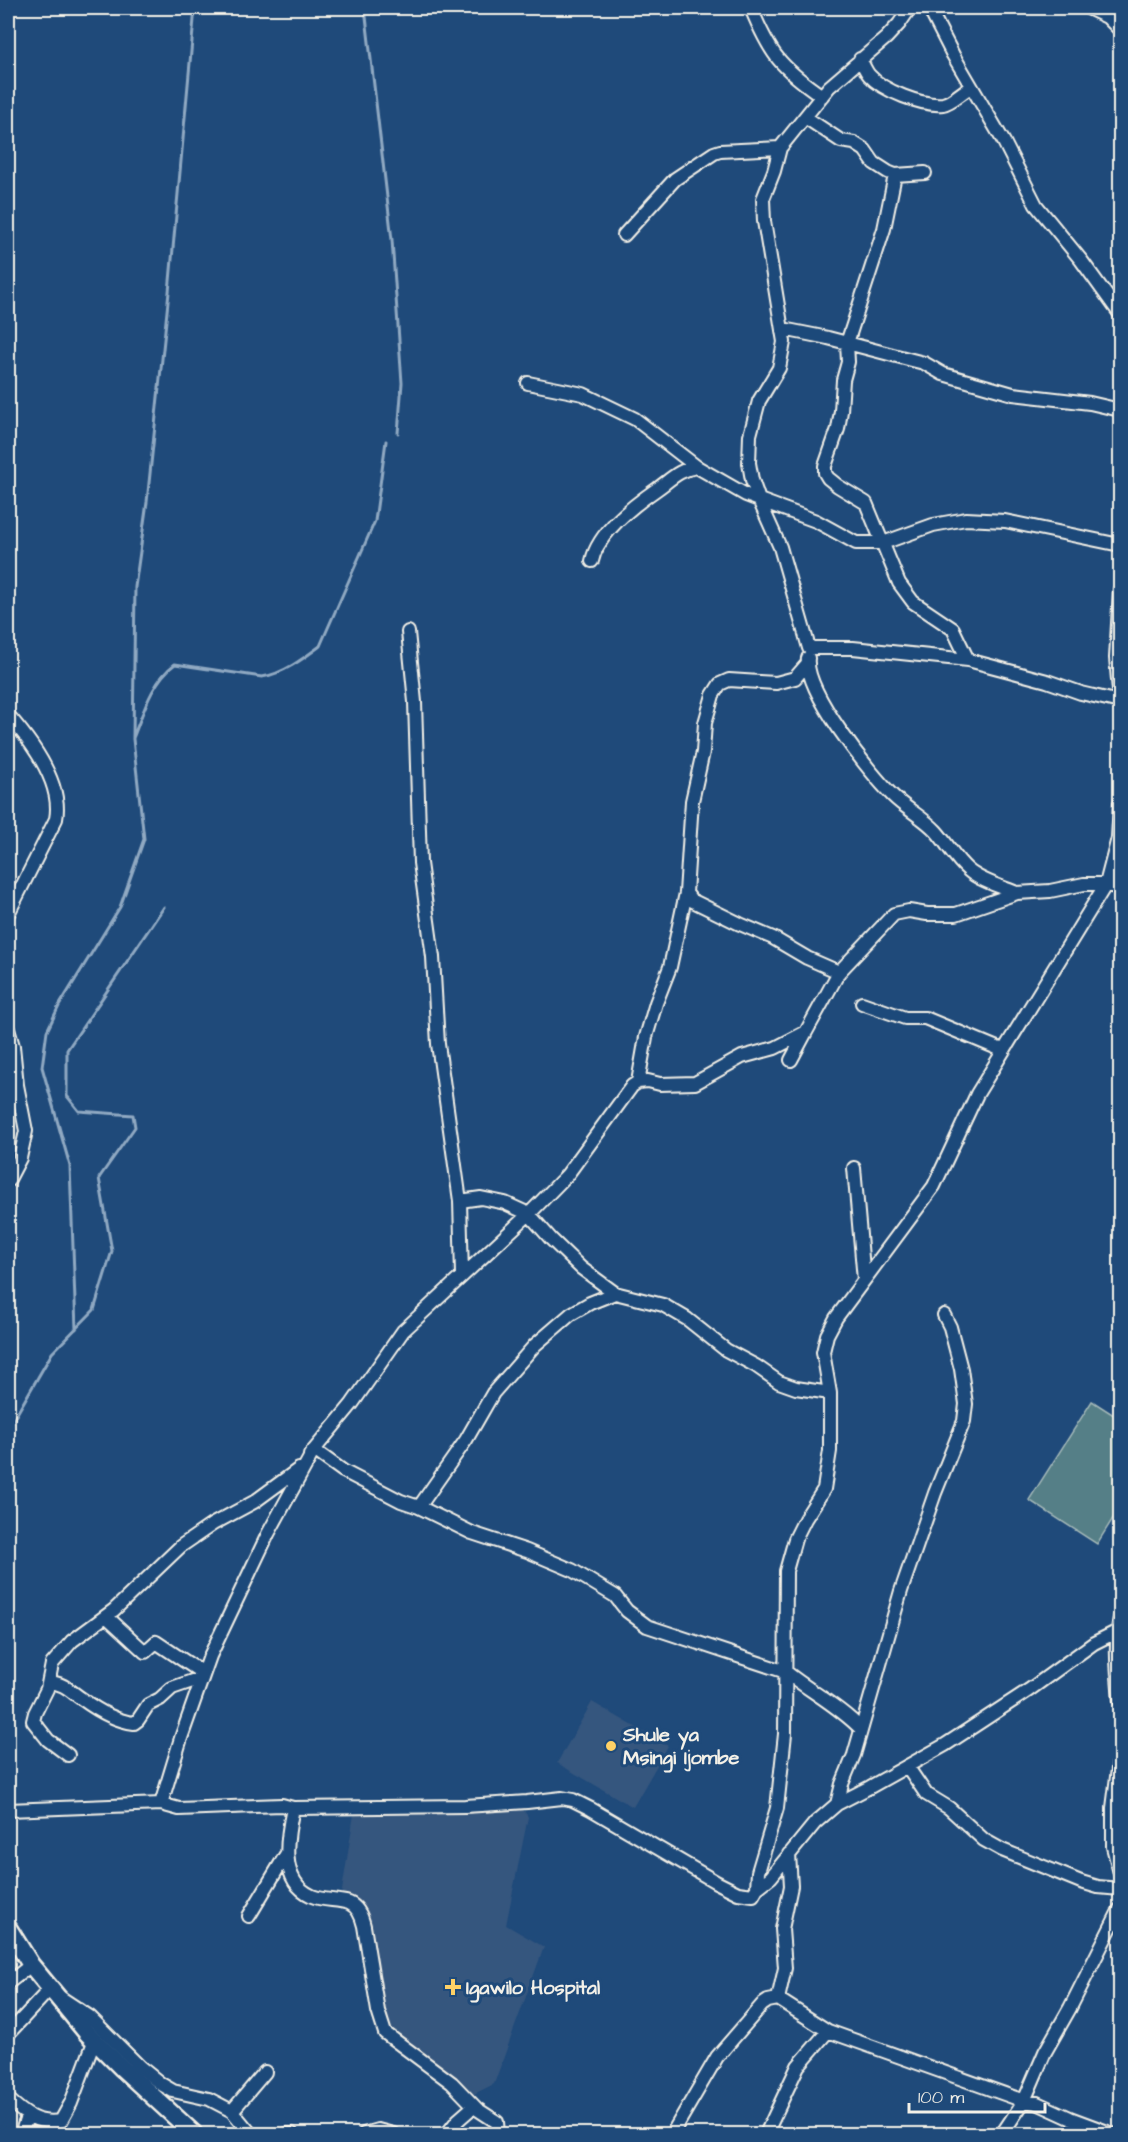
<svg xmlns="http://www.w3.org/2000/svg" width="1128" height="2142" font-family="'Architects Daughter',sans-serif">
	<rect width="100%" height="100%" fill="#1f4a7a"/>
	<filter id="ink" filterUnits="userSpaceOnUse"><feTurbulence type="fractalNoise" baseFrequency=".0167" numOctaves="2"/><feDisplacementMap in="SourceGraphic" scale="12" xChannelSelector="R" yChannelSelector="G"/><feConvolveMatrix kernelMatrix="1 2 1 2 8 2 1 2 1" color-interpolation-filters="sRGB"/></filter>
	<g filter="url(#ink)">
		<path fill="#35567e" d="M592,1702L668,1746L633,1807L557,1763Z
			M521,1806L528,1817L506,1925L544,1947L494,2084L474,2094L383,2027L362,1914L342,1891L354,1814Z"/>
		<path fill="#557f87" stroke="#a4b8b8" stroke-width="1.5" d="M1092,1401L1120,1419V1507L1097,1544L1029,1500Z"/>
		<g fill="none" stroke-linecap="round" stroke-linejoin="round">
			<path stroke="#90a9c2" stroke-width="3" d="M365,8L392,240L402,383L398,433
				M133,738C143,713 152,681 175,664L262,677C283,674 304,658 320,646L375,521L386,441
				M76,1329L70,1166L42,1067L47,1031L59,1006L120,907L144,839L133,739L135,587L147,502L169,292L195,8
				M8,1426L11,1424L52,1353L94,1310L112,1251L99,1178L135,1127L133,1115L79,1111L67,1096V1050L164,907"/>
			<g stroke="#f4f1e8" stroke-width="16">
				<path id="minor" d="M751,8C770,54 780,67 822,96
					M910,8L899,24L886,38L829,87L780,148L774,171L763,199L764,221L784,342L779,368L759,401L750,435L749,463L752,480L759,500L816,521L856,543H883L933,525L966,519L1005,521L1120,545
					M931,8L933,16L953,55L1004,142L1036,205L1081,260L1120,314
					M1088,8L1107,17L1120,30
					M860,59C863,64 865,70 869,75C883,91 922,106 943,104C953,102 961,92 971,87
					M805,117L841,141L854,143L865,150L874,163L888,172L895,175L925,173
					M895,175L884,229L847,343L848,362L843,380L841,411L838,429L825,466V473L828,478L838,486L866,503L899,583L913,602L953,629L968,660
					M624,235L675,179L714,153L720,151L780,148
					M783,329L828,338L912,360L924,363L943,374L1013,394L1090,403L1120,410
					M528,383L583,394L635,419L697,467L746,495L759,500L780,547L809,648H853L968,660L1047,681L1081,693L1120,702
					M592,561C598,532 634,505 657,489C671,479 680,469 697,467
					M1120,589L1116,658L1120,702
					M408,632L415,702L420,863L433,957L438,1044L460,1201L462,1275
					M808,658C804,691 869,772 893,796C906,809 923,817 936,831C947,843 955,859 968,870C980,881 1002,887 1017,893
					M808,663L795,678L776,683L729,680L720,684L713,695L705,723L703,752L692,801L686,893L691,900L740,924L773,938L807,958L839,972
					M8,715C30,740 63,783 56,819L8,914
					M862,1003L905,1018H925L1002,1050
					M8,1029L13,1046L17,1085L26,1131L20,1158L8,1181
					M791,1060L806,1032
					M638,1082L646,1037L656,1003L670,967L686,893
					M854,1168L864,1280
					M460,1201L481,1198L505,1203L529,1214L551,1239L581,1268L615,1293
					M310,1455L314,1450L343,1471L401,1501L419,1507L472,1533L527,1551L572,1570L615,1596L627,1611L647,1626L786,1672C811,1692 839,1706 861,1729
					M419,1507L466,1440L493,1393L535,1345L571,1314L590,1303L615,1293L663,1305L687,1319L726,1350L756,1366L779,1382L796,1388L830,1393
					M106,1616L145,1652L156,1642L198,1670L205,1669
					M1120,1618C1114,1646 1118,1673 1120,1701
					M49,1682C64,1683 70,1691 82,1699C97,1710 115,1721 134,1723L138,1720L148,1705L160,1699L172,1688L201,1678
					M1120,1753L1113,1808V1847L1120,1873
					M68,1755L48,1740L33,1721L35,1713L47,1689L52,1664L72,1641L114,1610L181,1546L213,1524L254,1502L299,1469
					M907,1766L926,1794L949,1808L984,1840L1002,1850L1081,1882L1098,1887L1120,1889
					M161,1804L181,1738L210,1656L268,1534L314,1450L352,1404L403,1331L529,1214L567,1175L632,1086L638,1082L648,1081L660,1084L695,1083L742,1057L775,1048L806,1032L839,972L894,914L909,911L927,914H956L1017,893L1050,891L1084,884H1106L1120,889
					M837,1804L842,1784L854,1755L901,1591L935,1493L964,1421L966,1404L961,1369L950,1327L944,1315
					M293,1808C287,1836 278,1881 312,1896C324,1901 337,1899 349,1903C358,1907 362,1917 364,1926L378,2011L385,2033L452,2083L477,2109L497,2122L498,2134
					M8,1810L161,1804L179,1809L282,1805L293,1808L465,1806L527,1802L562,1798L573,1800L591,1809L716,1882L738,1893L753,1895L757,1888L758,1872L777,1808L785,1734L786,1571L795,1539L805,1519L824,1489L830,1451V1393L823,1352L827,1335L836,1318L934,1186L977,1094L1106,884L1118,838L1120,803
					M757,1888L771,1877L815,1823L837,1804L870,1787L945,1745L1029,1690L1094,1643L1120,1630
					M249,1916L287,1853
					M8,1983L31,1965
					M778,1999L785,1968L782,1929L791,1886L789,1854
					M8,2034L49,1990L90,2017L140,2067L161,2084L173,2091L209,2099L232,2111L251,2134
					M8,2099C24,2114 37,2125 61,2121L71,2103L95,2039
					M232,2111L265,2072
					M21,2134L27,2117
					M287,2134H292
					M364,2134L378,2130L393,2134
					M447,2134L458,2120L474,2106
					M672,2134L717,2057L762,2005L768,2001L778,1999L828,2031L1024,2101L1037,2103L1070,2118L1113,2134
					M766,2134L798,2066L828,2031
					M1002,2134L1024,2101L1045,2052L1070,2008L1120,1909"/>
			</g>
			<g stroke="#f4f1e8" stroke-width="21">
				<path id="highway" d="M8,1928L31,1965L87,2033L122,2068L194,2134"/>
			</g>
			<use href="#minor" stroke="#1f4a7a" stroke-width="12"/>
			<use href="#highway" stroke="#1f4a7a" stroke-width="16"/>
		</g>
	</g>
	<g fill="#ffd166" stroke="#1f4a7a" stroke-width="2">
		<circle cx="611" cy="1746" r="6"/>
		<path d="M450 1978h6v6h6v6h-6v6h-6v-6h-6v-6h6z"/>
	</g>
	<g text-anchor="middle" stroke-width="6" stroke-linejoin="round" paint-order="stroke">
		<g font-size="20" font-weight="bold" fill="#f4f1e8" stroke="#1f4a7a" text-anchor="start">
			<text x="623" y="1741">Shule ya<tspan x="623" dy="23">Msingi Ijombe</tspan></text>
			<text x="466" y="1994">Igawilo Hospital</text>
		</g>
	</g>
	<rect width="1128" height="2142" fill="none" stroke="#1f4a7a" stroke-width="30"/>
	<rect x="15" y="15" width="1098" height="2112" fill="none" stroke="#f4f1e8" stroke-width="2" filter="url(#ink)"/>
	<path d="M909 2103v9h136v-9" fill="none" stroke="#f4f1e8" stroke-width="3"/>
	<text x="918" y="2103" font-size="18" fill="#f4f1e8" stroke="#1f4a7a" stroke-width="4.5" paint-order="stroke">100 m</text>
</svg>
